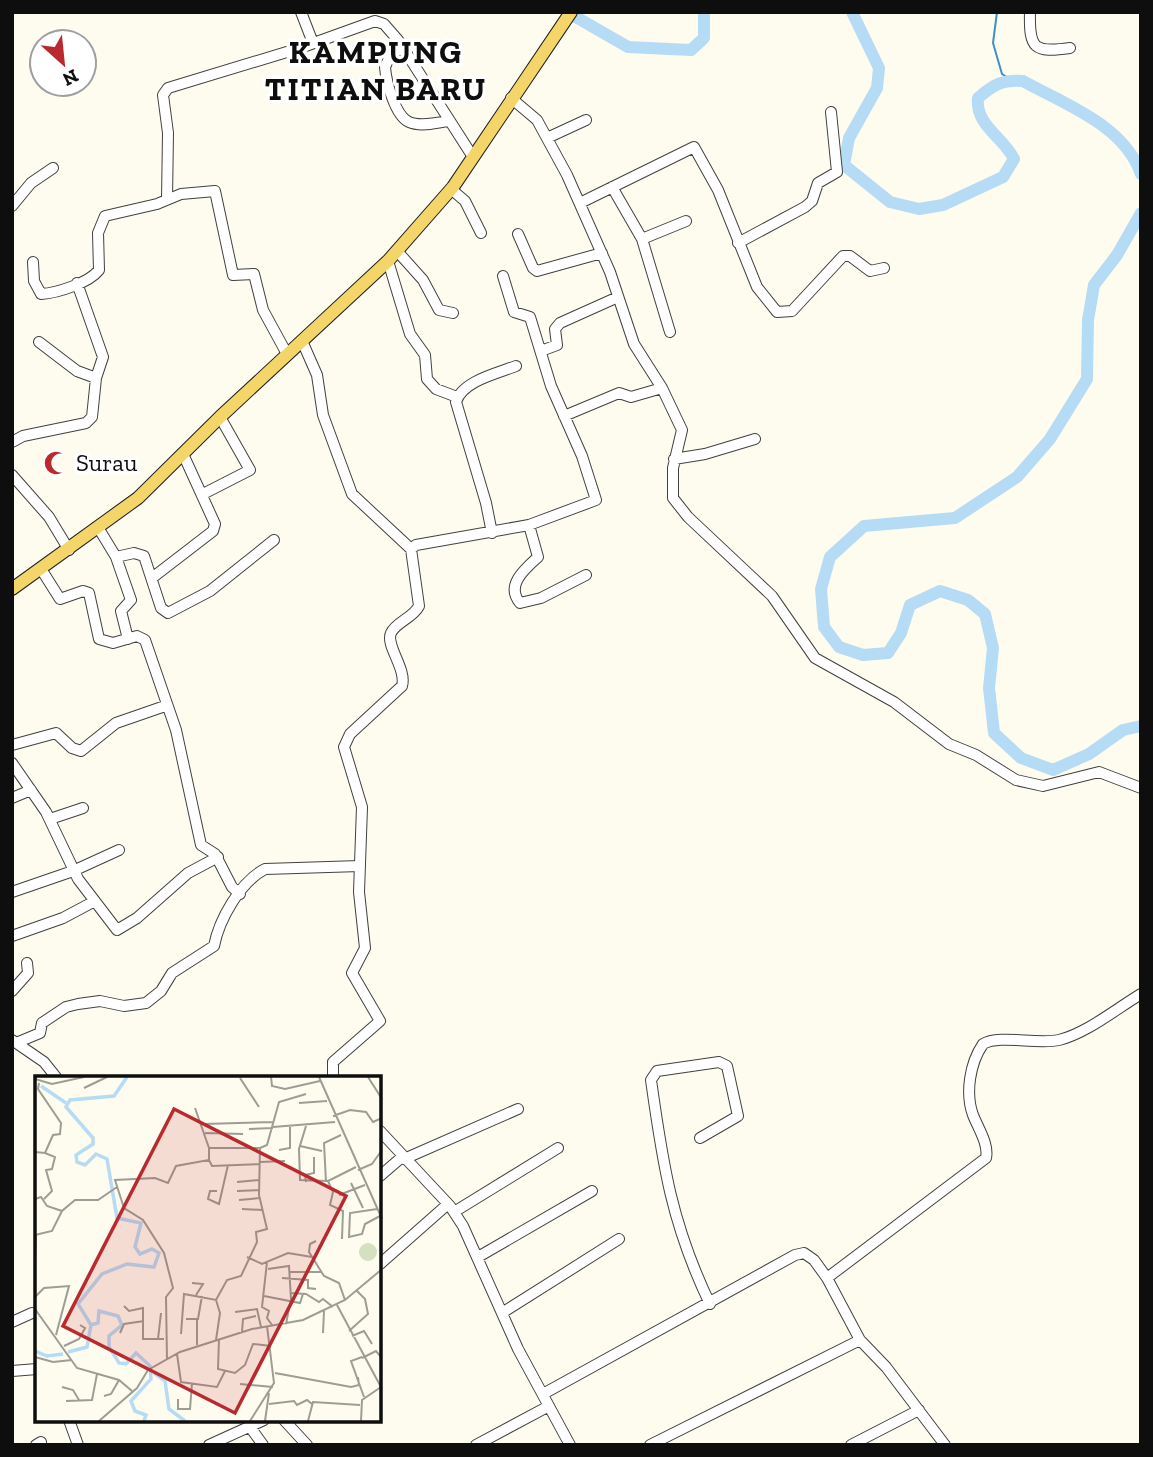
<svg xmlns="http://www.w3.org/2000/svg" width="1153" height="1457" font-family="'Zilla Slab',serif">
	<rect width="100%" height="100%" fill="#fefcef"/>
	<g fill="none" stroke-linecap="round" stroke-linejoin="round">
		<path stroke="#3f8fc8" stroke-width="2" d="M997,12L993,43L1002,74L1010,79"/>
		<path stroke="#b6dbf4" stroke-width="12" d="M567,12L628,47L691,50L704,38V12
			M852,12L879,68L877,88L849,138L844,165L890,202L919,209L943,205L1003,177L1014,159C1003,137 975,125 978,98C993,85 1003,79 1023,81C1066,105 1124,125 1141,174
			M1141,213L1117,255L1094,285L1088,320L1087,379L1050,439L1017,477L955,518L864,526L830,557L821,589L824,627L839,647L863,655L888,653L901,633L910,605L940,591L968,600L985,614L993,648L989,688L994,733L1021,758L1053,770L1089,754L1123,730L1141,726"/>
		<g stroke="#414141" stroke-width="12">
			<path id="minor" d="M301,12L313,43
				M1030,12C1029,49 1034,53 1070,48
				M403,47L390,56L385,67C386,81 395,116 409,122C420,127 437,123 448,121
				M511,98L537,120L567,175L610,272L634,344L662,388L682,430L673,468V498L688,517L772,596L815,658L894,702L949,744L976,755L1016,780L1043,786L1099,772L1141,788
				M547,138L586,120
				M612,187L642,239L670,332
				M451,189L465,201L481,233
				M167,199L168,133L163,95L168,88L300,48L375,21L384,24L398,40L473,157
				M580,203L694,147L718,190L757,287L777,312L792,311L843,256H850L870,271L884,268
				M12,206L31,183L53,168
				M518,234L533,268L537,271L602,253
				M642,239L686,221
				M738,243L805,207L812,201L818,183L837,172L831,112
				M397,251L423,280L439,310L453,313
				M388,261L410,334L425,355L427,379L436,389L457,397
				M33,262L34,281L41,294C57,293 89,283 99,270L98,233L105,216L157,204L181,194L215,191L233,275L254,274L263,310L287,354
				M302,341L317,375L323,415L352,494L411,549
				M39,342L77,371L96,378
				M541,351L557,345L555,329L560,323L618,297
				M564,416L619,393L631,397L662,388
				M12,442L23,436L86,423L92,417L96,378L103,357L77,283
				M674,459L705,454L755,439
				M12,475L49,517L69,550
				M203,494L250,470L220,417
				M529,525L538,557C525,569 505,585 520,603L541,598L586,575
				M99,529L116,557L131,600L121,611L128,639
				M492,533L486,503L456,402C462,381 498,373 516,366
				M116,557L134,553L144,556L161,608L168,613L210,591L274,540
				M41,569L60,599L83,591L89,593L99,639L113,643L137,636L145,640L176,730L201,845L215,854L232,887L240,894
				M152,578L213,531L215,524L183,454
				M12,745L56,733L72,748L81,751L116,723L165,706
				M12,763L46,812L78,879L117,930L137,918L188,873L218,857
				M12,798L31,790
				M50,819L83,808
				M12,892L73,871L119,850
				M12,936L63,918L93,902
				M12,991L28,973L27,963
				M12,1040L44,1062L56,1077
				M16,1043L40,1033L42,1023L66,1007L78,1004L100,1001L124,1006L146,1003L161,991L172,973L214,946C219,920 240,882 265,869L360,866
				M333,1077V1062L380,1021L352,973L365,948L359,892L362,807L344,747L350,734L402,686C407,669 385,645 391,633C396,622 413,618 419,606L411,549L416,545L529,525L596,500L582,456L551,386L530,317L514,312L503,276
				M380,1131L450,1206L463,1226L518,1349L570,1445
				M700,1138L738,1116L727,1066L719,1062L657,1071L651,1080C663,1166 672,1225 710,1304
				M404,1159L518,1109
				M380,1176L402,1157
				M454,1212L558,1148
				M478,1257L592,1191
				M380,1264L448,1204
				M502,1313L619,1239
				M12,1322L32,1313
				M860,1340L886,1367L945,1445
				M12,1371L37,1369
				M543,1394L795,1255L804,1253L814,1260L827,1278
				M69,1420L78,1445
				M284,1420L307,1445
				M250,1427L263,1445
				M36,1445L41,1442
				M209,1445L264,1420
				M476,1445L549,1406
				M650,1445L860,1340L827,1278L986,1158C989,1144 978,1128 973,1115C965,1093 970,1063 983,1044C999,1034 1037,1045 1059,1040C1087,1033 1116,1009 1141,994
				M851,1445L919,1410"/>
		</g>
		<g stroke="#1f1f1f" stroke-width="14">
			<path id="major" d="M12,589L138,498L220,417L388,261L453,187L571,12"/>
		</g>
		<use href="#minor" stroke="#fff" stroke-width="10"/>
		<use href="#major" stroke="#f3d56a" stroke-width="12"/>
	</g>
	<defs>
		<g id="mosque-bare" transform="scale(1.89)"><path d="M3.5-4.9A6 6 0 1 0 3.5 4.9A5 5 0 1 1 3.5-4.9Z" fill="#b92a2e" stroke="#fff" stroke-width="2.5" paint-order="stroke"/></g>
	</defs>
	<g fill-rule="evenodd">
		<use href="#mosque-bare" x="56" y="463"/>
	</g>
	<g text-anchor="middle" stroke-width="7" stroke-linejoin="round" paint-order="stroke">
		<g font-size="24" fill="#0e0e0e" stroke="#fff" text-anchor="start">
			<text x="76" y="471">Surau</text>
		</g>
		<g font-size="32" font-weight="bold" letter-spacing="2" fill="#0e0e0e" stroke="#fff">
			<text x="376" y="63">KAMPUNG<tspan x="376" dy="37">TITIAN BARU</tspan></text>
		</g>
	</g>
	<g transform="translate(35 1076)">
		<rect width="346" height="346" fill="#fefcef"/>
		<path d="M324 176a9 9 0 1 1 18 0a9 9 0 1 1-18 0Z" fill="#d5e0c1"/>
		<path fill="none" stroke="#b6dbf4" stroke-width="3.5" d="M92,1L79,20L35,24L31,31L58,62V68L41,79L42,86L50,89L61,78L72,83L82,142L106,147L100,171L105,178L117,173L124,177L119,191L92,188L67,198L43,228L56,249L63,247L64,235L83,240L87,249L74,260V271L84,287L91,288L101,277L115,290L116,303L96,325L100,335L111,339L109,345M6,10L31,27M0,275L12,280L28,278M33,276L52,271L56,249M119,297L130,305L134,333L150,345"/>
		<path fill="none" stroke="#9e9d95" stroke-width="2" d="M236,1L237,10L250,13L285,5M284,1L347,143M333,1L347,23M205,2L224,31M0,3L17,8L49,1M49,12L72,1M264,27L292,25M160,32L174,72M298,40L315,34L331,36L338,46L347,42M169,48L238,46M271,50L264,73L265,104L293,105M238,51L300,46M214,53L238,52M170,57L208,58M265,70L287,75M244,74L255,72V50M0,76L10,77L18,59L25,58L26,47L3,13L4,7M174,84L177,90L225,88M225,86L250,85M323,94L337,88L347,74M202,106L225,104M271,106L270,99L279,97V81M291,106L289,67L306,59M316,107L328,132M182,115H175L173,123L184,128L193,89M202,115L224,114M304,119L330,109M0,123L6,121L12,130L27,135M9,123L17,115L11,94L17,93L20,81L10,77M204,124L225,122M207,133L228,134M342,133L315,137L314,161L327,158L330,148L345,140M0,159L17,155L27,135L40,124H63L82,111M307,163L308,135L295,129L298,116L293,105L321,91M281,165L275,168L274,176L289,200L304,207L310,224M212,181L227,188L253,177L277,181M0,186L1,159M232,186L227,231L234,235L232,242L237,249M233,193L254,190L256,223L251,248M255,196H286M247,202L273,204V212L281,213M157,207L168,208L161,219M256,217L271,218L284,226L288,223L298,231M229,220L265,227L268,218M0,221L9,212L34,210L21,259M181,224L185,237L181,264M302,229L347,313M89,230L94,235L108,232V263H129M0,233L42,292L84,304L97,315M200,236L222,233L226,251M151,243H163L167,220M162,243V269M314,255L333,238L330,223L322,215M207,256L208,243L221,240M85,257L89,248L109,245M288,257L289,235M146,258L149,218L181,224L192,204L206,200L222,166L221,156L232,153L224,119L225,72L232,69L244,26L271,18M317,260L329,255L337,268M123,263L126,237M184,263L183,293L200,297L210,289L218,268L236,270M29,270L44,263L50,252L45,249M142,278L146,306L182,311L190,295M0,281L18,286L37,284M327,281L316,285L329,321M327,282L341,275L346,281M132,284L131,221L138,212L129,177L108,144L89,132L80,104L120,102L133,107L141,90L174,84V72H225M240,297L316,311L324,309L323,301M205,308L238,311M27,311L38,314L44,324M69,320L76,318L84,304M143,323V333H155L157,307M31,325L57,324L62,298M234,328L259,325L262,329L272,324L277,328M64,345L102,312L113,294L145,276L217,253L268,244L310,224L346,194M215,345L239,307L232,250M230,345L234,317M273,345L278,326L325,329M326,345L327,324L346,311"/>
		<path fill="#b92a2e" fill-opacity="0.15" stroke="#b92a2e" stroke-width="3.5" d="M139,33L311,120L200,337L28,250Z"/>
		<rect width="346" height="346" fill="none" stroke="#0e0e0e" stroke-width="3.5"/>
	</g>
	<rect width="1153" height="1457" fill="none" stroke="#0e0e0e" stroke-width="28"/>
	<g transform="translate(63 63) rotate(153)"><circle r="33" fill="#ffffff" stroke="#9f9f9f" stroke-width="2"/>
	<path d="M0-5L12 26L0 18L-12 26Z" fill="#b92a2e"/>
	<text y="-10" font-size="19" font-weight="bold" text-anchor="middle" fill="#0e0e0e">N</text>
	</g>
</svg>
